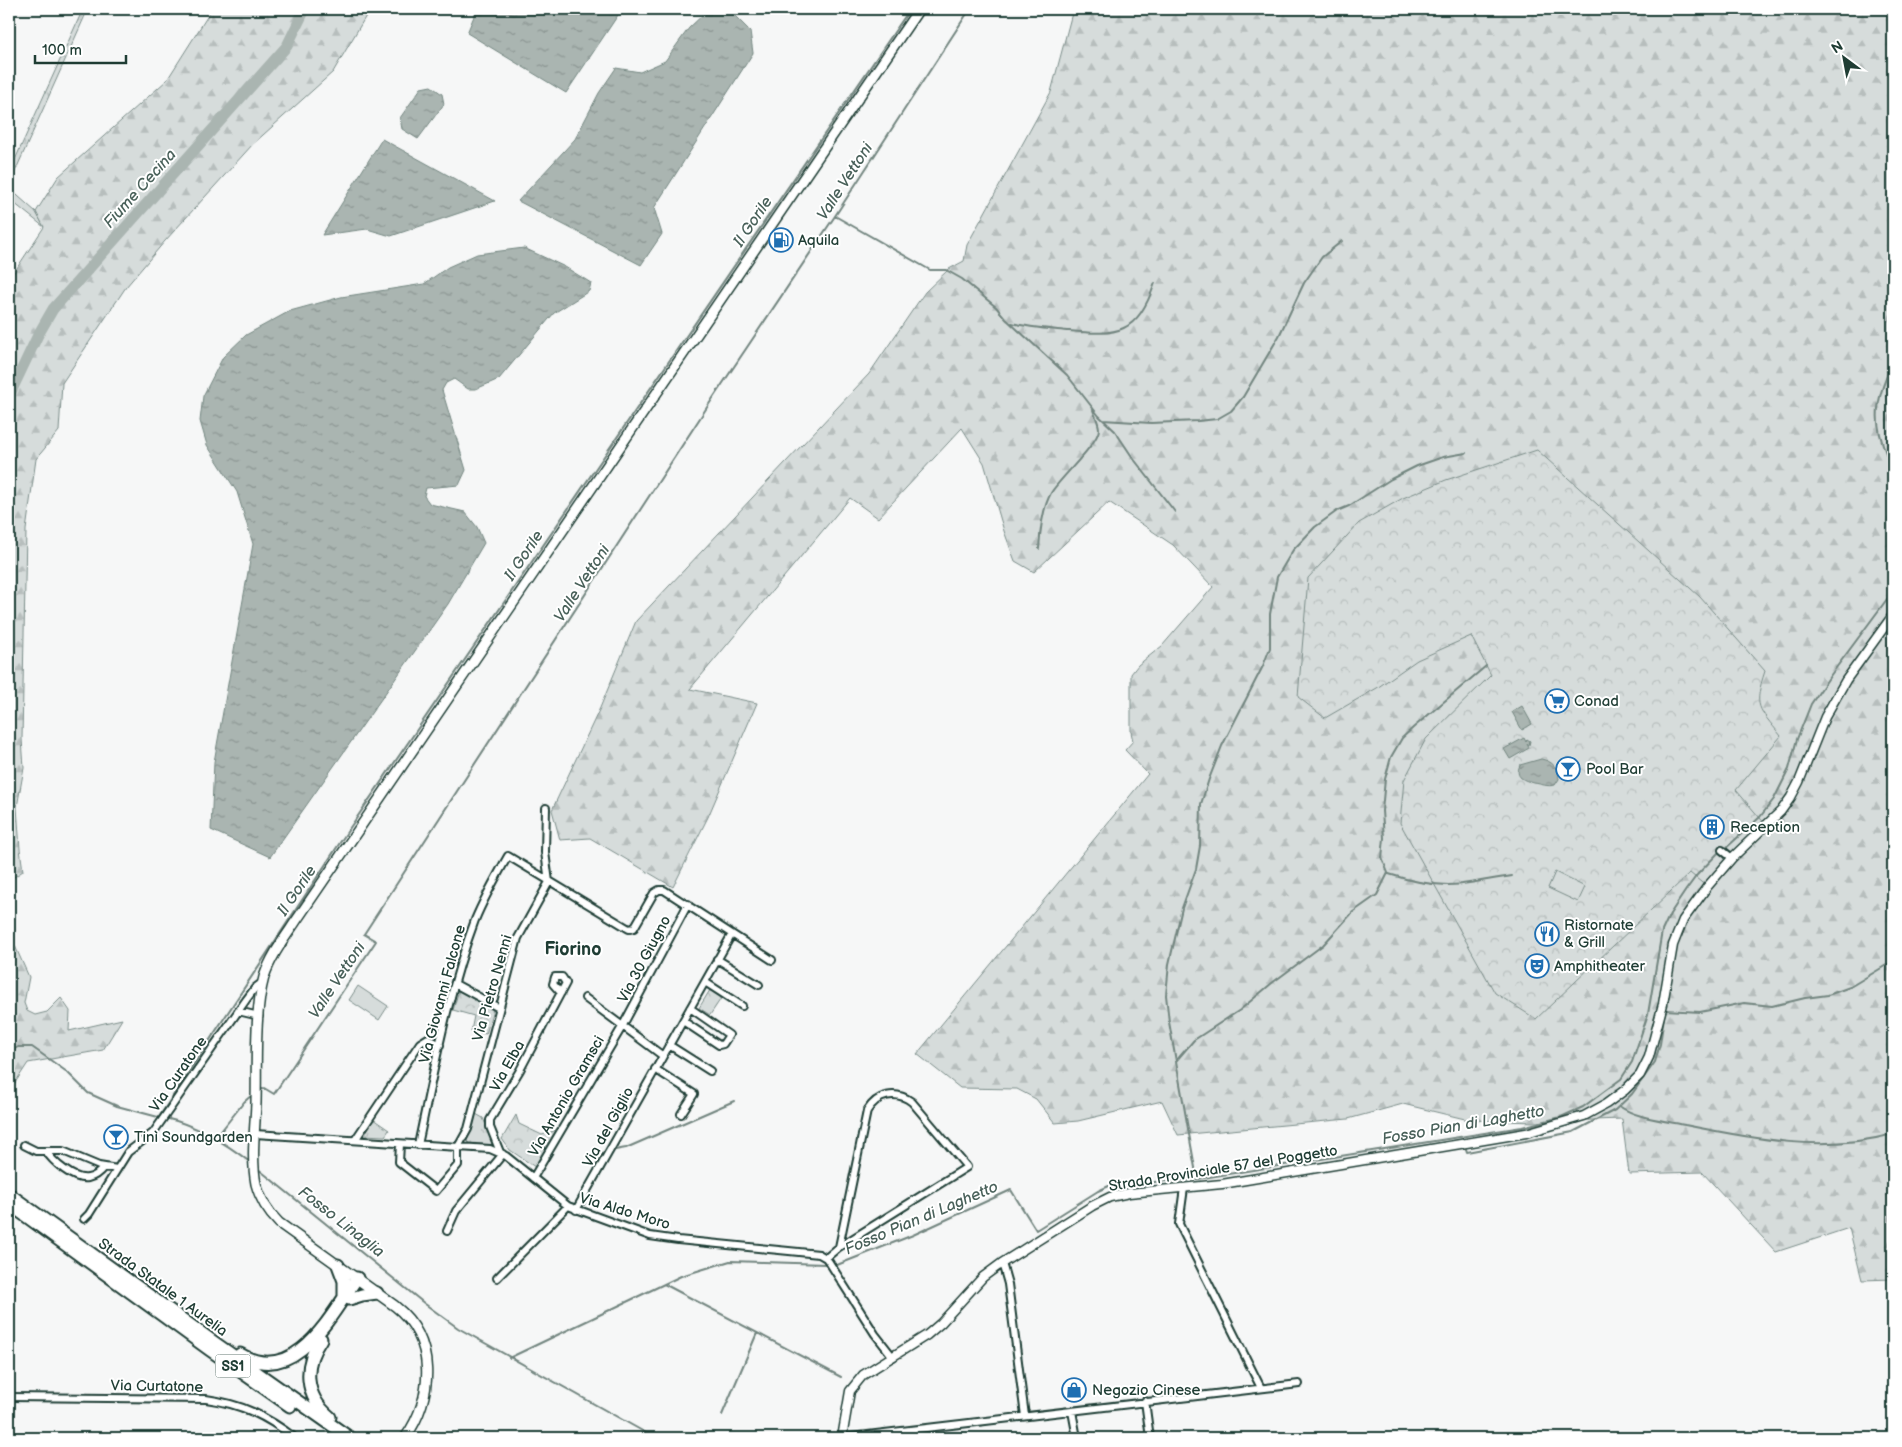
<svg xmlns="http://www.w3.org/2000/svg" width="1902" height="1447" font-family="'Balsamiq Sans',sans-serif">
	<defs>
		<pattern id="grass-tufts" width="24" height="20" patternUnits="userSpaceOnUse" patternTransform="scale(1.25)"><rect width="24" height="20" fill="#d6dcdb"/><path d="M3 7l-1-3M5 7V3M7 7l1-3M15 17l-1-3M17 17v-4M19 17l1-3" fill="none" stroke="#b7bebd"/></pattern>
		<pattern id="forest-firs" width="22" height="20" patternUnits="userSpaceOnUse" patternTransform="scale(1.25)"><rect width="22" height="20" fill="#d6dcdb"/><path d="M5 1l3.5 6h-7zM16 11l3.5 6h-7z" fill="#b7bebd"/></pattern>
		<pattern id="park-crowns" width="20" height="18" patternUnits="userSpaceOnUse" patternTransform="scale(1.25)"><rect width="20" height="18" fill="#d6dcdb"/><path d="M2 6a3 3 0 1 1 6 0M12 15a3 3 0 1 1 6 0" fill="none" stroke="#b7bebd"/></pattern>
		<pattern id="water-ripples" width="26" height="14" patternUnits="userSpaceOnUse" patternTransform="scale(1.25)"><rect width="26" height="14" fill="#aab5b1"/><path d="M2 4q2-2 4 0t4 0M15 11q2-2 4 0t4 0" fill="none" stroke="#8a9491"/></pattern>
	</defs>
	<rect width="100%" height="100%" fill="#f6f7f7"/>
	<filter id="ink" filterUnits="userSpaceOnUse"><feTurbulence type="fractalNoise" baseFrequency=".02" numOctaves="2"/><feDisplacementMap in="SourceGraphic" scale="10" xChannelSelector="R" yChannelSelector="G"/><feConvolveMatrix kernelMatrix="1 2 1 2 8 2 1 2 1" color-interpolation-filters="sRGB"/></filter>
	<g filter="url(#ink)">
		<path fill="url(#grass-tufts)" stroke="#7a8c88" d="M83,9H88L9,185V173Z
			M9,188L36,212L44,227L9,199Z
			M476,1114L483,1118L493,1142L491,1145L469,1143L467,1141Z
			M373,1119L389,1130L385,1136L363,1135Z"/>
		<path fill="url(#forest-firs)" stroke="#7a8c88" d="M212,9H370L333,72L253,144L165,241L126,287L62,383L59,431L36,459L26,530L22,739L24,768L17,807L20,849L23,871L11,879L9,883V280L44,227L36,212L58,177L167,80Z
			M1071,9H1893V1279L1862,1280L1849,1228L1776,1252L1702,1172L1629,1174L1622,1119L1536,1122L1469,1120L1403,1104L1348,1119L1178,1135L1162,1101L1078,1121L1055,1123L1036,1099L1017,1089L960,1088L917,1054L1148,774L1125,750L1133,741L1131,732V674L1138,665L1162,646L1213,587L1173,545L1109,502L1034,572L1015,561L1004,531L984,463L962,428L878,518L850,498L690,689L757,703L708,817L673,887L590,838L560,840L552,810L600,708L636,621L869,374L925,292L949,269L964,261L967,245L1051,92L1072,13Z
			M9,923L11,937L29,977L24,1003L27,1011L35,1015L47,1012L61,998L70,1011L69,1031L122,1019L103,1050L28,1063L9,1092Z"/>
		<path fill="url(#park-crowns)" stroke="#7a8c88" d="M1537,450L1700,597L1765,671C1753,708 1758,707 1781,736L1736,790L1766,825L1707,887L1690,873L1536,1019L1495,993L1400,823L1404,780L1426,739L1491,675L1471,636L1417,660L1377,688L1325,718L1298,697L1308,578L1359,523L1403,498L1446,480Z
			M459,990L493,1009L486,1034L471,1031L474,1016L453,1010Z
			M710,990L722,997L710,1015L699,1008Z
			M516,1115L519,1124L542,1135L559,1129L535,1167L510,1150L502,1139Z"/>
		<path fill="#d6dcdb" stroke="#7a8c88" d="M1555,872L1585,887L1578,902L1548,888Z
			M358,986L388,1006L379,1020L349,1000Z"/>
		<path fill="url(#water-ripples)" stroke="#72857f" d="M477,9H622L566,93L467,33Z
			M708,10H729L750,31L753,53L654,208L662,234L641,265L518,201L575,139L599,93L616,68L640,72L665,61L689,28Z
			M431,86L442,94L444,104L418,139L402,129L400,118L421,88Z
			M382,139L495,201L391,236L367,229L322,235Z
			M524,248L565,267L591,283L589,291L554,313L499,379L476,389H468L454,379L446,383L442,390L466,470L459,485L426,488L424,496L430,504L465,512L477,527L484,543L448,604L270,857L211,830L214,762L253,544L237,492L207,445L200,421L203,396L223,357L246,335L290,311L341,297L424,284L448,267L477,254Z
			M1522,706L1532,724L1522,730L1512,712Z
			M1524,738L1526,742L1527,739L1530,741L1529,745L1527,744L1529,748L1510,759L1504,749Z
			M1541,759C1552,761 1558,767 1559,779L1555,785C1547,787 1542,784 1534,783C1524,780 1514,778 1520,765Z"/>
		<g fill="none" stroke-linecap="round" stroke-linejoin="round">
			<path stroke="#72857f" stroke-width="2" d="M835,216L930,270H946L962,279L996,307L1006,319L1067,375L1099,416L1115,431L1133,458L1175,512
				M1012,323C1031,328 1050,329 1069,331C1118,336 1137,334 1155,283
				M1893,362C1872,408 1873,424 1893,470
				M1103,420L1151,423L1198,421L1217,419L1231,411L1243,397L1279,336L1304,283L1322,257L1342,241
				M1039,549C1040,531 1042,509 1051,493C1059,479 1099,443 1099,429C1099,423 1095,416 1093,410
				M1725,849L1760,817L1774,799L1789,769L1797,739L1811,704L1830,676L1893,591
				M1389,874C1413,882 1444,888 1469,883C1483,881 1497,878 1512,876
				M9,1052L18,1047H32L67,1072L88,1093L117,1106L158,1117
				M1176,1061L1194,1040L1240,1010L1272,983L1323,945L1353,912L1377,895L1388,873L1382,858L1384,838L1382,811L1385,779L1391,757L1402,738L1414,727L1486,666
				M260,1091L264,1088L274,1094L376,941L364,934L715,395L835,216L970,9
				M1619,1106C1638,1119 1663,1120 1685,1125C1754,1139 1824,1153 1893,1134
				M159,1117L347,832L910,9
				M165,1118C196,1125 227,1144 251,1163
				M214,1140L244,1102L253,1094
				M214,1140L249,1135
				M1466,1149L1467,1152L1573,1132L1615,1110L1632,1094L1655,1062L1660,1044L1665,1010L1700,1012L1744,1003L1772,1006L1805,998L1828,995L1850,987L1893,961
				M615,1150L626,1148L734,1101
				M257,1168L425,1304L458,1328L655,1438
				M1197,1179L1169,1022L1166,995L1169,964L1182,908L1196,869L1200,846L1201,804L1209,779L1222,746L1263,666L1270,648V614L1277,577L1293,550L1315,527L1337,511L1349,506L1391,479L1417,466L1443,457L1466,453
				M837,1265L913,1235L1011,1190L1036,1230L1098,1191L1111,1185L1197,1179L1522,1127L1561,1117L1583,1107L1621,1079L1632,1062L1648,1014L1662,931L1670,914L1686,890L1697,875L1720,851
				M664,1284L841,1377
				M509,1358L681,1276L730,1261L825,1264
				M722,1415L757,1333"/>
			<path stroke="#aab5b1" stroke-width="11" d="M9,396L38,335L53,309L287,46L305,9"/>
			<g stroke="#1f3d34" stroke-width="10">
				<path id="minor" d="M1722,850L1732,858
					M717,959L759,985
					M705,982L742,1006
					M455,984L499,1008
					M585,998L663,1056
					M238,1011L259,1016
					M683,1021L719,1045L723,1044L729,1035L690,1008
					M669,1045L710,1071
					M655,1069L694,1094L681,1114
					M255,1134L490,1149L506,1156L568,1206L650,1236L678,1240L819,1254L826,1258L829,1262L875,1334L893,1357
					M355,1140L420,1043L428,1038L440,1045
					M400,1144L399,1162L436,1191L458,1165V1147L468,1129L518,938L549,882L545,852L546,808
					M24,1145L36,1151H63L99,1166L117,1169
					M418,1145C434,1070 448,992 475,920C484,898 496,877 508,856L629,929L634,928L654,893L659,890H664L772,960
					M46,1151C52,1161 74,1181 88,1178C94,1177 100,1172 104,1167
					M500,1152L490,1127V1120L520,1070L566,983L562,977H555L553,984L561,993
					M533,1178L622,1027L688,904
					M1184,1188L1179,1224L1261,1388
					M576,1210L732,934
					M84,1219L89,1214L128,1152L153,1133L246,1000L255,988L263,982
					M447,1231L456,1211L503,1154
					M826,1258L839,1247L967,1167L912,1102C896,1090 877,1094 867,1111L839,1247
					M1002,1263L1008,1284L1025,1416
					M497,1278L568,1206
					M9,1397L206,1399C242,1404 266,1416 295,1438
					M1145,1401L1150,1438
					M1072,1411L1077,1438
					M842,1438L1299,1384"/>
			</g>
			<g stroke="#1f3d34" stroke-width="11">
				<path id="tertiary" d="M842,1438L850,1391L863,1375L927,1335L941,1323L983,1277L1002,1263L1092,1206L1110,1197L1129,1193L1222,1184L1526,1133L1584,1116L1606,1104L1625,1090L1640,1075L1649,1057L1663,1004L1673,945L1683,920L1707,887L1733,857L1781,811L1791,797L1799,782L1825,717L1846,680L1893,615"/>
			</g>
			<g stroke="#1f3d34" stroke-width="12">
				<path id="secondary" d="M405,1438C434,1398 437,1339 395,1306L279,1223C268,1212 260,1199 256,1184C251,1158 255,1129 256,1103C257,1066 254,1013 264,977C271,956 284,939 296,921L919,9"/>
			</g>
			<g stroke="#1f3d34" stroke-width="15">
				<path id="trunk" d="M9,1194L215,1343L350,1438
					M19,1211L210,1350L290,1406
					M338,1265L344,1281V1296
					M349,1299L362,1295L377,1293
					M321,1339C303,1365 304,1396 330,1417
					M240,1354C295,1387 331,1315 357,1278"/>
			</g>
			<use href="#minor" stroke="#fff" stroke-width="6"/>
			<use href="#tertiary" stroke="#fff" stroke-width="8"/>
			<use href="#secondary" stroke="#fff" stroke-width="9"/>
			<use href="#trunk" stroke="#fff" stroke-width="11"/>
		</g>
	</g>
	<defs>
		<g id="fuel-ring" transform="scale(1.25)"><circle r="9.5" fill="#fff" stroke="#1f6fb2" stroke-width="1.5"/><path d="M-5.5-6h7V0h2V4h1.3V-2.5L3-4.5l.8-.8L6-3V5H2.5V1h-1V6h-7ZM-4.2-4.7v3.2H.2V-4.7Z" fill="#1f6fb2"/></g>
		<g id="supermarket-ring" transform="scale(1.25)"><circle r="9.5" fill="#fff" stroke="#1f6fb2" stroke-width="1.5"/><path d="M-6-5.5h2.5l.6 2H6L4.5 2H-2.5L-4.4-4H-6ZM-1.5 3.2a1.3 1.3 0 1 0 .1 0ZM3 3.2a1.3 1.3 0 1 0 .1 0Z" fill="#1f6fb2"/></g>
		<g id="bar-ring" transform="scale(1.25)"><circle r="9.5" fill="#fff" stroke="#1f6fb2" stroke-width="1.5"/><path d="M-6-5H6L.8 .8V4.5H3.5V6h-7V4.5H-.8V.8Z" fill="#1f6fb2"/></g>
		<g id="building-ring" transform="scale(1.25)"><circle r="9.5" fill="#fff" stroke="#1f6fb2" stroke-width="1.5"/><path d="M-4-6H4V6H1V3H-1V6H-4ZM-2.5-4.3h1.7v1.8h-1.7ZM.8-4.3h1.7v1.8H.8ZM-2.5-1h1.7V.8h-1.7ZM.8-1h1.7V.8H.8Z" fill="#1f6fb2"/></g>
		<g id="restaurant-ring" transform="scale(1.25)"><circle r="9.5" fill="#fff" stroke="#1f6fb2" stroke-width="1.5"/><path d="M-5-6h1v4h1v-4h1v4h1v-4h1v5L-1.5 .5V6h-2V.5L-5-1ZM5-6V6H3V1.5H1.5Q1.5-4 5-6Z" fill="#1f6fb2"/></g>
		<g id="theatre-ring" transform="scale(1.25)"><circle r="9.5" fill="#fff" stroke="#1f6fb2" stroke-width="1.5"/><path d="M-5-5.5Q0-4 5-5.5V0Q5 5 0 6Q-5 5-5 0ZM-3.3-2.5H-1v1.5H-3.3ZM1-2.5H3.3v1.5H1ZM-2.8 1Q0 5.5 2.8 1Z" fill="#1f6fb2"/></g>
		<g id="shop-ring" transform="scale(1.25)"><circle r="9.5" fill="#fff" stroke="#1f6fb2" stroke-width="1.5"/><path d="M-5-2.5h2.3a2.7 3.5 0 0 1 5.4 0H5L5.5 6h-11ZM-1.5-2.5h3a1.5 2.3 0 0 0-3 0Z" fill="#1f6fb2"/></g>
	</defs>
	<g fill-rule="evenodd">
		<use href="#fuel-ring" x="781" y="240"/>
		<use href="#supermarket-ring" x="1557" y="701"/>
		<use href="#bar-ring" x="1568" y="769"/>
		<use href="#building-ring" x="1712" y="827"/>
		<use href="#restaurant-ring" x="1547" y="934"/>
		<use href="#theatre-ring" x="1537" y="966"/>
		<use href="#bar-ring" x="116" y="1137"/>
		<use href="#shop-ring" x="1074" y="1390"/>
	</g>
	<g text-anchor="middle" stroke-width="4" stroke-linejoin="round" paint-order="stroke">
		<rect fill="#fff" stroke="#627771" stroke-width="1" x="215.5" y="1354.5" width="35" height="23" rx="4"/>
		<g font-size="14" font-weight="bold" fill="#1f3d34">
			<text x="233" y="1371">SS1</text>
		</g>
		<g font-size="15" fill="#1f3d34" stroke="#fff" text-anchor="start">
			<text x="798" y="245">Aquila</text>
			<text x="1574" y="706">Conad</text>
			<text x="1586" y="774">Pool Bar</text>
			<text x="1730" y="832">Reception</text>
			<text x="1564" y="930">Ristornate<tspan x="1564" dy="17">&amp; Grill</tspan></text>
			<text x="1554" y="971">Amphitheater</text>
			<text x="134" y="1142">Tinì Soundgarden</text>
			<text x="1092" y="1395">Negozio Cinese</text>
		</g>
		<g font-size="15" fill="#1f3d34" stroke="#fff">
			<text transform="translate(644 959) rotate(-62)" y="5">Via 30 Giugno</text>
			<text transform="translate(492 988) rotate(-74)" y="5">Via Pietro Nenni</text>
			<text transform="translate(442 994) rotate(-75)" y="5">Via Giovanni Falcone</text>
			<text transform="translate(507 1066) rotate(-61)" y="5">Via Elba</text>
			<text transform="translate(178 1074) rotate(-55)" y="5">Via Curatone</text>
			<text transform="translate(566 1096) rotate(-60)" y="5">Via Antonio Gramsci</text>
			<text transform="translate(608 1127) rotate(-61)" y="5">Via del Giglio</text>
			<text transform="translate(1223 1168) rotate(-9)" y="5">Strada Provinciale 57 del Poggetto</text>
			<text transform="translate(625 1211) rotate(17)" y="5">Via Aldo Moro</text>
			<text transform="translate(163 1287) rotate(36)" y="5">Strada Statale 1 Aurelia</text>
			<text transform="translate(157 1386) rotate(1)" y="5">Via Curtatone</text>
		</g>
		<g font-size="16" font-style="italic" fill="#49615a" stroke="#fff">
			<text transform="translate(844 181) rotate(-57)" y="6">Valle Vettoni</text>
			<text transform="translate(139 188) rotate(-48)" y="6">Fiume Cecina</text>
			<text transform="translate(752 221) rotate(-56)" y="6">Il Gorile</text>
			<text transform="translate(523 555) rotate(-56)" y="6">Il Gorile</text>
			<text transform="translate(581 583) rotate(-57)" y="6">Valle Vettoni</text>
			<text transform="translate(296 890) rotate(-56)" y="6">Il Gorile</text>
			<text transform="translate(336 980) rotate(-56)" y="6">Valle Vettoni</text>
			<text transform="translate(1463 1124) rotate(-10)" y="6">Fosso Pian di Laghetto</text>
			<text transform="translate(921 1217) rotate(-23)" y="6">Fosso Pian di Laghetto</text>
			<text transform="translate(342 1221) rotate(38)" y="6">Fosso Linaglia</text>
		</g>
		<g font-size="18" font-weight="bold" fill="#1f3d34" stroke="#fff">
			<text x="573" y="955">Fiorino</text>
		</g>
	</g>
	<rect width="1902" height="1447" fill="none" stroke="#fff" stroke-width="30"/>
	<rect x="15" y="15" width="1872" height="1417" fill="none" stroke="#1f3d34" stroke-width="2" filter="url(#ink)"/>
	<g transform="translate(1844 58) rotate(328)" stroke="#ffffff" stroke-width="4" paint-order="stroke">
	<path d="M0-4L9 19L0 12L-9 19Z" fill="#1f3d34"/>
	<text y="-8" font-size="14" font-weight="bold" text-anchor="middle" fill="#1f3d34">N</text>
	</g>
	<path d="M35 55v8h91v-8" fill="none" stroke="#1f3d34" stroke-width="2.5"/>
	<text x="42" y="55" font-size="15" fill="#1f3d34" stroke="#ffffff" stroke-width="4" paint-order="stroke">100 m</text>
</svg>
